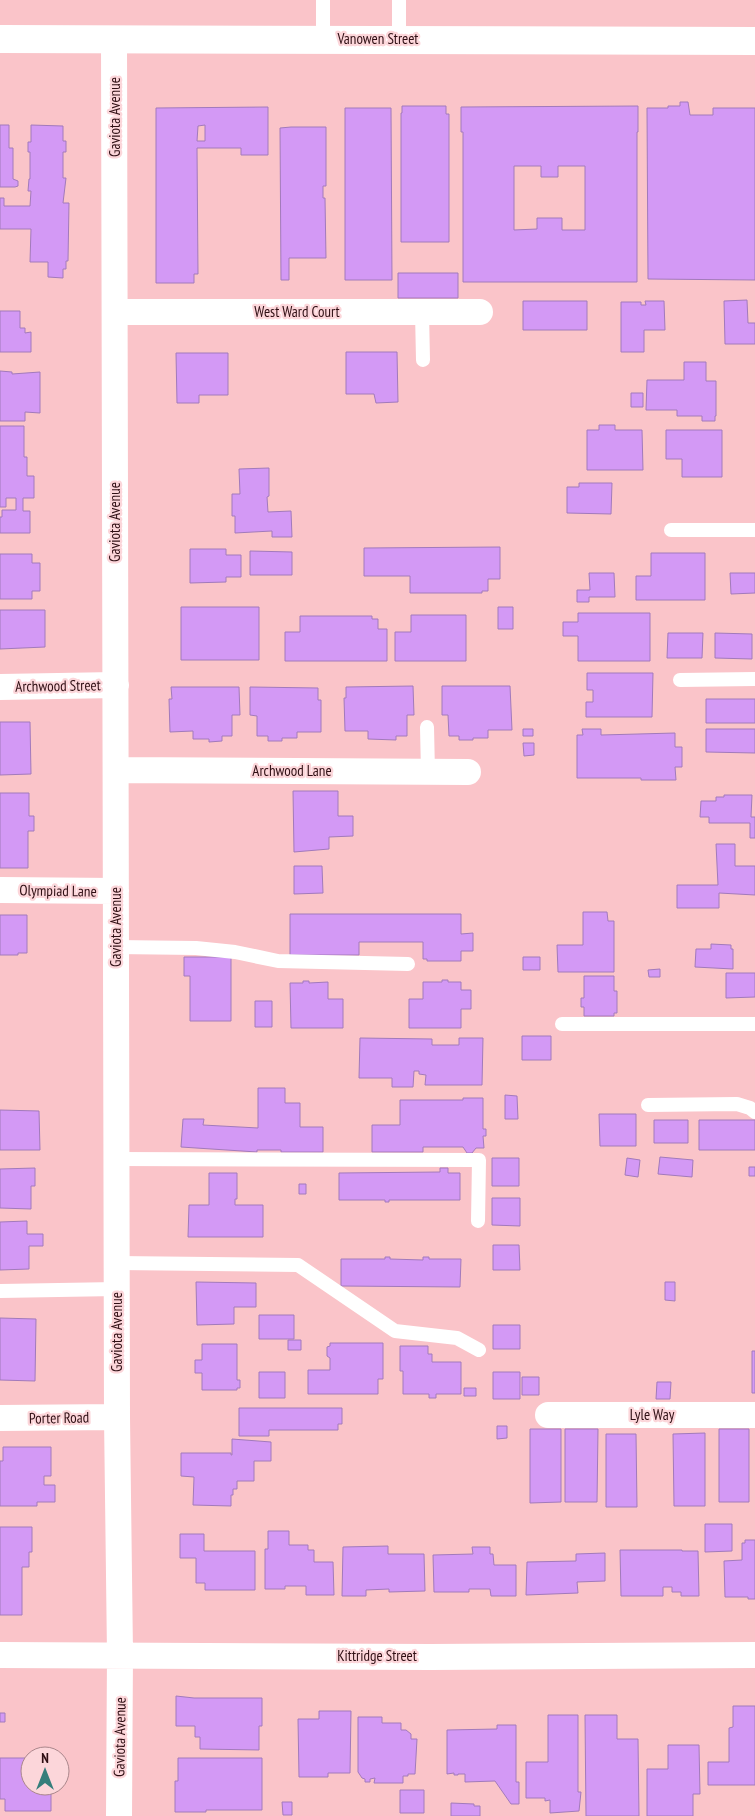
<svg xmlns="http://www.w3.org/2000/svg" width="755" height="1816" font-family="'PT Sans Narrow',sans-serif">
	<rect width="100%" height="100%" fill="#fac4c9"/>
	<path fill="#d399f5" stroke="#a27abb" fill-rule="evenodd" d="M680,102H688L690,115H713V108H755V280L648,279L647,108H668V106H680Z
		M402,106H446V114H449V242H401V113H402Z
		M638,106V132H637V282H463V132H461V107ZM514,166H541V177H558V166H585V230H562V218H537V229L514,230Z
		M268,107V155H241V148H197L198,274H194V283H156V108ZM205,125V141H197L198,126Z
		M345,108H391L392,280H345Z
		M0,125H9V148H13V179L18,181V186L15,187H0Z
		M31,125L63,126V141H66V152H63V178H66L63,203H69L68,261H66V269H63V278L48,277V262H30L31,229H0V198H4V206H30L31,191H28L29,179H30V152H28V142H31Z
		M291,127H326V186H323V198H325L326,258H289V280H281L280,128Z
		M398,273H458V298H398Z
		M747,300L748,323H755V344H725L724,301Z
		M523,301H587V330H523Z
		M645,301H664L665,330H644V352H621V302H641V305H646Z
		M0,311H20V328H25V333L31,332V352H0Z
		M346,352H397L398,402L376,403L374,394H346Z
		M176,353H228V395H199V403H177Z
		M684,362H706V381H716V416H715V421H702V416H677V410H646L647,380H684Z
		M0,371L12,372V374L40,372V413L25,412V421H0Z
		M631,393H643V407H631Z
		M599,425H615V430H642L643,470H587V430H599Z
		M0,426H24V457H27V476H34V498H23V511H30V533H0V517H2V510H16V498H6V507H0Z
		M666,430H722V477H682V459H666Z
		M269,468V496L267,497L268,512L291,511L292,537H272V531L235,533V516H232V494H240L239,469Z
		M579,483H612L611,514L567,513V487H579Z
		M500,547V579H488V591H482V593H410V576H364V548Z
		M190,549H226V555H241V577H226V582L190,583Z
		M250,551L292,552V575H250Z
		M651,553H705V600H636V576H651Z
		M0,554H32V563H40V591H32V599H0Z
		M589,573H614L615,597H589V602H577V590H590Z
		M730,573H755V593L731,594Z
		M181,607H259V660H181Z
		M498,607H513V629H498Z
		M0,610H45V647L0,649Z
		M578,613H650V661H578V636H563V622H578Z
		M411,615H466V661H395V632H411Z
		M300,616H372V619H378V629H387V661H285V632H300Z
		M668,633H703L702,658H667Z
		M715,633L752,634V659L715,658Z
		M587,673H653L652,717H586V702H593V690H587Z
		M413,686L414,715H407V736H396V740L368,739V731H345L344,698H346V687Z
		M442,686H510L512,730H488V738H473V740H459V736H449L448,715H442Z
		M171,687H239L240,715H232V736H222V741L209,742V739H193V731L170,732L169,699H172Z
		M250,687L318,688V700H321V732H297V738H282V741H268V736H257V716L250,715Z
		M706,699H755V723H706Z
		M0,722H30L31,774L0,775Z
		M523,729H533V736H523Z
		M582,729H601V735L675,733V747H682V767H675L676,780H641V778H577V735H583Z
		M706,729H755V753L706,752Z
		M523,743H534V755L524,756Z
		M293,791H338V816H353V836L329,837V849L294,852Z
		M0,793H29V816H34V831H28V868H0Z
		M724,795H752L751,817H755V838H750V823H709V817H700L701,801H716V797H724Z
		M716,844H735V866H755V895L719,893V908H677V885H718Z
		M294,866H322L323,893L294,894Z
		M583,912H607L608,921H614V972H558L557,945H583Z
		M290,914H461V934L473,933V951H461V961H427V959H423V942H359V955H290Z
		M0,915H27V953H18V955H0Z
		M711,944L731,945V949H733V969L695,967L696,949H711Z
		M184,957H231V1021H190V976H184Z
		M523,957H540V970H523Z
		M660,969V977H649L648,970Z
		M726,973H755V997L726,998Z
		M584,976H614V991H617V1013H614V1016H584V1007H581V998H584Z
		M442,980H448V982H461V990H471V1009H461V1028H409V999H423V982H442Z
		M303,981H309V983L328,982V999H343V1028H291L290,983H303Z
		M255,1001H272V1027H255Z
		M522,1036H551V1060H522Z
		M360,1038L432,1039V1045H459V1038H483L482,1085H425L426,1075L419,1074V1071H414L413,1087H392V1078H359Z
		M258,1088H285V1103H300V1127H323V1152H281V1150H257V1152L181,1147L183,1119H204L203,1125L258,1128Z
		M505,1095L517,1096L518,1119H505Z
		M463,1098H483V1129H486V1136H483L484,1148H476L472,1153H467L463,1147H423V1152H372V1125H400V1100H463Z
		M0,1110L39,1111L40,1150H0Z
		M599,1114H636V1146H600Z
		M654,1120H688V1143H654Z
		M699,1120H755V1150H699Z
		M660,1157L693,1160L692,1177L658,1174Z
		M492,1158H519V1186H492Z
		M627,1158L640,1160L638,1177L625,1175Z
		M749,1167H755V1176H749Z
		M35,1168V1186H31V1209L0,1208V1169Z
		M440,1168H448V1173H460V1200H389V1202H385V1200H339V1173L440,1172Z
		M209,1173H237V1199H235V1205H263V1237H188L189,1205H209Z
		M299,1184H306V1194H299Z
		M492,1198H520V1226L492,1225Z
		M27,1221V1234H43V1246H29V1269L0,1270V1222Z
		M493,1245H519L520,1270H493Z
		M385,1257H390V1259L423,1260V1257H429V1259H461L460,1287L341,1286V1259H385Z
		M196,1282L256,1283V1307H234V1324L197,1325Z
		M665,1282H675V1301L665,1300Z
		M259,1315H294V1339H259Z
		M0,1318L36,1319L35,1381L0,1380Z
		M493,1325H520V1349H493Z
		M288,1340H301V1350H288Z
		M330,1343H383V1379H378V1394H308V1370H330V1358L327,1356V1347L330,1346Z
		M202,1344H237V1380H240V1388H237V1390H202V1373H195V1360H202Z
		M400,1346H428V1354H432V1362H461V1394H436V1398H429V1394H403V1371H400Z
		M752,1351H755V1393H752Z
		M259,1372H285V1398H259Z
		M493,1372H520V1399H493Z
		M522,1377H539V1395H522Z
		M657,1382H671L670,1399H656Z
		M464,1388H476V1396H464Z
		M239,1408H342V1424H338V1430H269V1436H239Z
		M497,1426H507V1438L497,1439Z
		M530,1429H561V1502L530,1503Z
		M565,1429H598L597,1502H565Z
		M719,1429H749V1502H719Z
		M705,1433V1506H674L673,1434Z
		M606,1434H636L637,1507H606Z
		M232,1439L271,1442V1461H254V1481H237V1489H233V1495H231V1506L193,1505L194,1477L181,1476V1453H231V1455H232Z
		M3,1447H51V1476H44V1485H55V1502H37V1506H0V1461H3Z
		M705,1524H732V1551L705,1552Z
		M0,1527H32V1552H29V1567H22V1615H0Z
		M268,1531H289V1545H308V1550H314V1562H333L334,1595H306V1586H285V1589H265V1549H268Z
		M180,1534H204V1551H255V1590H205V1583H196V1558H180Z
		M745,1540H755V1599H748V1597H725L724,1561L742,1560V1543H745Z
		M388,1546V1554H424L425,1591L389,1592V1589L366,1590V1596H342L343,1547Z
		M472,1547H490V1554H493L494,1565H516V1596H491L490,1589H469V1592H434L433,1555L473,1554Z
		M620,1550H682V1551H698L699,1596H681V1592H672V1587H663V1596H621Z
		M605,1553V1581L577,1582L578,1593L526,1595L527,1562L576,1561V1554Z
		M176,1696L194,1698H262V1726H259V1750L200,1749V1737H195V1726H176Z
		M733,1706H755V1785H708V1762H729V1728L733,1727Z
		M319,1711H351L350,1773H328V1777H299L298,1719H319Z
		M0,1713H5V1722H0Z
		M548,1715H578V1792H581L579,1811L550,1813V1800L545,1801V1798H526V1762H548Z
		M585,1715H617V1739H638L639,1816H586Z
		M358,1717H382V1723H401V1730H406L411,1734V1739H417L415,1774H408V1776H403V1783H374L375,1778L370,1779V1782H365V1779L362,1778L358,1772Z
		M497,1725H516V1782H519V1804H511L495,1781L465,1782V1774H458V1775H454V1773L447,1774V1730L497,1729Z
		M668,1745H699L700,1794H693V1816H647V1769H668Z
		M0,1758H30V1786H51V1811H5V1799H0Z
		M178,1758H262V1810H206V1812H175V1781H178Z
		M400,1790H424V1813H400Z
		M282,1802H292V1815H283Z
		M451,1803L474,1804V1806H480V1816H451Z"/>
	<g fill="none" stroke-linecap="round" stroke-linejoin="round">
		<path stroke="#fff" stroke-width="14" d="M323,0V39
			M399,0V39
			M422,312L423,360
			M671,530H755
			M680,680L755,679
			M427,727L428,772
			M116,947L196,948L235,952L278,961L408,964
			M562,1024H755
			M648,1105L737,1104L750,1108L755,1112
			M117,1159L479,1160L478,1221
			M117,1263L298,1265L395,1331L457,1338L479,1350
			M0,1291L117,1289"/>
		<path stroke="#fff" stroke-width="26" d="M114,39L117,1417L120,1654L119,1816
			M115,312H480
			M0,687L116,685
			M116,770L468,772
			M0,890L116,891
			M548,1415H755
			M0,1418L117,1417
			M0,1655L430,1657L755,1655"/>
		<path stroke="#fff" stroke-width="28" d="M0,39L755,41"/>
	</g>
	<g text-anchor="middle" stroke-width="4.5" stroke-linejoin="round" paint-order="stroke">
		<g font-size="15" fill="#2f0f14" stroke="#fcd6da">
			<text x="378" y="44">Vanowen Street</text>
			<text transform="translate(115 117) rotate(-90)" y="5">Gaviota Avenue</text>
			<text x="297" y="317">West Ward Court</text>
			<text transform="translate(115 522) rotate(-90)" y="5">Gaviota Avenue</text>
			<text transform="translate(58 686) rotate(-1)" y="5">Archwood Street</text>
			<text x="292" y="776">Archwood Lane</text>
			<text transform="translate(58 891) rotate(1)" y="5">Olympiad Lane</text>
			<text transform="translate(116 927) rotate(-90)" y="5">Gaviota Avenue</text>
			<text transform="translate(117 1332) rotate(-90)" y="5">Gaviota Avenue</text>
			<text x="652" y="1420">Lyle Way</text>
			<text transform="translate(59 1418) rotate(-1)" y="5">Porter Road</text>
			<text x="377" y="1661">Kittridge Street</text>
			<text transform="translate(120 1737) rotate(-89)" y="5">Gaviota Avenue</text>
		</g>
	</g>
	<g transform="translate(45 1771)"><circle r="24" fill="#fcd6da" stroke="#aa868b"/>
	<path d="M0-4L9 19L0 12L-9 19Z" fill="#357e7b"/>
	<text y="-8" font-size="14" font-weight="bold" text-anchor="middle" fill="#2f0f14">N</text>
	</g>
</svg>
